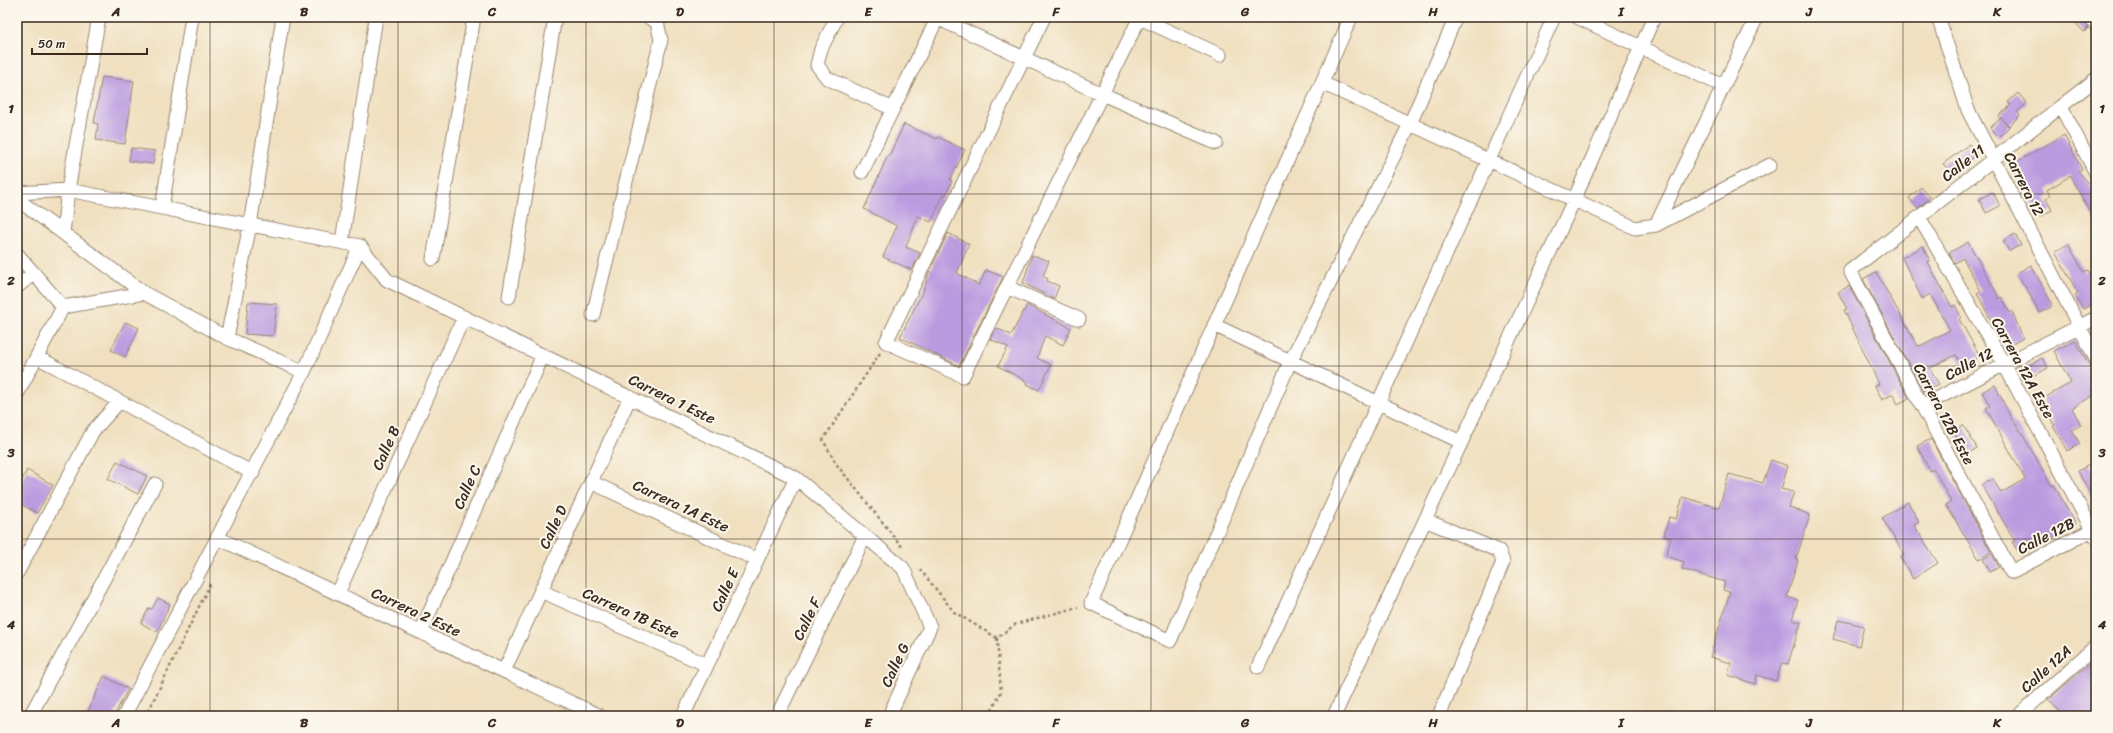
<svg xmlns="http://www.w3.org/2000/svg" width="2113" height="733" font-family="Sriracha,sans-serif">
	<rect width="100%" height="100%" fill="#fbf7ec"/>
	<filter id="ink" filterUnits="userSpaceOnUse"><feTurbulence type="fractalNoise" baseFrequency=".025" numOctaves="2"/><feDisplacementMap in="SourceGraphic" scale="8" xChannelSelector="R" yChannelSelector="G"/><feConvolveMatrix kernelMatrix="1 2 1 2 8 2 1 2 1" color-interpolation-filters="sRGB"/></filter>
	<filter id="wash" filterUnits="userSpaceOnUse"><feTurbulence type="fractalNoise" baseFrequency=".012" numOctaves="4" result="noise"/><feDisplacementMap in="SourceGraphic" scale="16" xChannelSelector="R" yChannelSelector="G"/><feGaussianBlur stdDeviation="0.9" result="paint"/><feColorMatrix in="noise" values="0 0 0 0 0 0 0 0 0 0 0 0 0 0 0 0 0 1.4 0 .05"/><feComposite in="paint" operator="in"/></filter>
	<g filter="url(#wash)">
		<rect width="100%" height="100%" fill="#f0e0c0"/>
		<g id="blocks">
			<path fill="#bb9be0" d="M2070,17H2082L2088,28L2084,32Z
				M102,77L134,81L125,144L96,140L98,124L94,123Z
				M2018,93L2027,103L2017,112L2020,115L2009,126L1999,116L2011,105L2008,102Z
				M2001,118L2009,127L1999,137L1990,128Z
				M904,124L937,139L938,137L965,150L950,180L952,181L946,195L944,194L931,222L918,216L906,247L920,253L912,270L883,257L897,226L864,209L888,155L889,156Z
				M2064,135L2082,169L2078,171L2090,184L2096,196V223L2070,176L2047,190L2050,196L2046,199L2052,210L2040,217L2020,178L2018,179L2011,165Z
				M1969,144L1978,154L1952,173L1943,164Z
				M131,148L155,151L153,164L129,161Z
				M1921,187L1930,197L1918,208L1909,198Z
				M1993,192L2000,206L1986,213L1979,199Z
				M948,233L969,244L957,273L979,285L986,270L1003,277L959,366L900,337L923,291L928,277H927Z
				M2015,234L2021,245L2009,251L2003,241Z
				M1968,242L2000,299L2002,297L2010,313L2012,311L2023,338L2007,347L1995,319L1991,320L1977,293L1981,291L1963,258L1955,263L1949,253Z
				M2068,244L2084,272L2088,270L2096,286V302L2083,309L2075,295L2078,293L2055,252Z
				M1923,246L1930,261L1928,262L1934,274L1952,307L1955,305L1961,317L1959,319L1980,356L1962,366L1956,355L1930,368L1939,385L1923,391L1863,279L1876,272L1918,346L1922,345L1950,330L1930,294L1922,299L1902,258Z
				M1032,255L1049,261L1043,276L1048,279L1047,281L1059,286L1054,299L1023,283Z
				M2031,265L2051,302V307L2040,313L2017,273Z
				M1849,286L1909,398L1898,404L1893,394L1882,400L1875,386L1879,384L1844,310L1847,309L1838,292Z
				M248,302L277,304L273,336L245,334Z
				M1027,305L1071,328L1063,345L1045,336L1037,358L1051,365L1039,390L1027,384L1028,382L998,366L1008,347L990,339L996,328L1011,335Z
				M125,322L139,328L125,357L111,350Z
				M2075,340L2096,377V394L2072,408L2081,425L2072,430L2080,444L2067,451L2053,426L2055,425L2042,399L2071,383L2054,351Z
				M2042,358L2048,368L2029,378L2024,368Z
				M1995,385L2012,420L2018,427L2052,486L2054,485L2076,524L2021,556L2012,542L2015,541L1982,485L1993,479L2001,493L2025,479L1986,408L1990,406L1982,392Z
				M1963,425L1977,448L1967,454L1953,431Z
				M1931,439L1991,552L1979,559L1946,505L1951,502L1934,469L1930,471L1917,446Z
				M1771,460L1788,466L1781,489L1794,492L1789,507L1810,515L1796,559L1798,560L1787,597L1798,600L1792,620L1801,622L1788,664L1782,663L1776,681L1757,675L1755,684L1728,675L1731,663L1710,657L1730,592L1723,590L1725,582L1682,569L1684,562L1666,556L1671,538L1664,536L1669,517L1676,519L1683,497L1719,508L1729,474L1763,483Z
				M117,461L147,476L138,494L108,479Z
				M2089,465L2096,478V505L2078,471Z
				M27,470L53,485L37,513L17,502V490Z
				M1908,502L1919,522L1914,525L1938,563L1913,579L1900,557L1904,554L1882,518Z
				M1992,554L1999,567L1990,572L1983,559Z
				M158,598L170,604L157,632L141,623L149,608L152,609Z
				M1838,620L1864,626L1859,646L1833,639Z
				M2096,658V716H2064L2049,699Z
				M104,676L128,689L114,716H86Z"/>
		</g>
	</g>
	<g filter="url(#ink)">
		<use href="#blocks" fill-opacity="0" stroke="#96856f" stroke-width="1"/>
		<g fill="none" stroke-linecap="round" stroke-linejoin="round">
			<g stroke="#96856f" stroke-width="15">
				<path id="minor" d="M837,17L821,49L817,65L827,78L893,109
					M1044,17L886,342L963,376L1140,17
					M1351,17L1091,603L1170,641L1290,362L1410,124L1456,17
					M1577,17L1723,86
					M1938,17L1968,110L2096,359
					M2090,17L2096,25
					M937,18L1102,94L1216,143
					M1140,18L1220,55
					M2096,79L1850,271L2011,572L2096,528
					M1322,83L1635,228L1656,225L1770,165
					M2061,107L2096,173
					M862,172L938,17
					M17,193L68,190L360,246
					M17,199L144,293L227,338L304,372
					M162,208L192,17
					M1919,217L2004,364L2096,537
					M1656,225L1757,17
					M63,233L68,190L99,17
					M342,242L376,17
					M360,246L387,280L796,478L903,568L930,627L889,716
					M17,254L63,307
					M433,259L474,17
					M17,287L34,273
					M1007,287L1079,319
					M509,297L555,17
					M63,307L144,293
					M593,315L661,40L657,22L648,17
					M1214,325L1461,442
					M227,338L250,225L283,17
					M37,357L253,473
					M17,394L63,307
					M1922,406L2096,318
					M591,482L757,560
					M1425,520L1499,551L1503,562L1439,716
					M218,538L600,716
					M17,573L93,431L119,402
					M541,591L707,665
					M338,593L464,317
					M421,632L543,355
					M1258,667L1554,17
					M504,671L630,397
					M30,716L155,484
					M124,716L304,372L360,246
					M683,716L796,478
					M777,716L865,536
					M1334,716L1574,200L1654,17
					M2018,716L2096,646"/>
			</g>
			<path stroke="#96856f" stroke-width="2.5" stroke-dasharray="3 3" stroke-linecap="butt" d="M880,353L823,440L837,465L903,548
				M920,569L954,612L997,638L1016,624L1078,607
				M146,716L210,584
				M989,716L1001,692L997,638"/>
			<use href="#minor" stroke="#fff" stroke-width="13"/>
		</g>
	</g>
	<path fill="none" stroke="#3b2a1e" stroke-width="1" stroke-opacity="0.55" d="M210,17V716M398,17V716M586,17V716M774,17V716M962,17V716M1151,17V716M1339,17V716M1527,17V716M1715,17V716M1903,17V716M17,194H2096M17,366H2096M17,539H2096"/>
	<g text-anchor="middle" stroke-width="4" stroke-linejoin="round" paint-order="stroke">
		<g font-size="15" fill="#3b2a1e" stroke="#fbf7ec">
			<text transform="translate(1963 163) rotate(-38)" y="5">Calle 11</text>
			<text transform="translate(2024 184) rotate(63)" y="5">Carrera 12</text>
			<text transform="translate(1969 364) rotate(-28)" y="5">Calle 12</text>
			<text transform="translate(2023 368) rotate(61)" y="5">Carrera 12A Este</text>
			<text transform="translate(672 399) rotate(26)" y="5">Carrera 1 Este</text>
			<text transform="translate(1944 414) rotate(62)" y="5">Carrera 12B Este</text>
			<text transform="translate(386 448) rotate(-66)" y="5">Calle B</text>
			<text transform="translate(467 487) rotate(-66)" y="5">Calle C</text>
			<text transform="translate(681 506) rotate(25)" y="5">Carrera 1A Este</text>
			<text transform="translate(553 527) rotate(-65)" y="5">Calle D</text>
			<text transform="translate(2046 536) rotate(-27)" y="5">Calle 12B</text>
			<text transform="translate(725 590) rotate(-65)" y="5">Calle E</text>
			<text transform="translate(416 612) rotate(25)" y="5">Carrera 2 Este</text>
			<text transform="translate(631 613) rotate(24)" y="5">Carrera 1B Este</text>
			<text transform="translate(807 619) rotate(-64)" y="5">Calle F</text>
			<text transform="translate(895 665) rotate(-65)" y="5">Calle G</text>
			<text transform="translate(2046 669) rotate(-42)" y="5">Calle 12A</text>
		</g>
	</g>
	<rect width="2113" height="733" fill="none" stroke="#fbf7ec" stroke-width="44"/>
	<path d="M32 48v6h115v-6" fill="none" stroke="#3b2a1e" stroke-width="2"/>
	<text x="38" y="48" font-size="12" fill="#3b2a1e" stroke="#fbf7ec" stroke-width="3" paint-order="stroke">50 m</text>
	<rect x="22" y="22" width="2069" height="689" fill="none" stroke="#3b2a1e" stroke-width="1.5"/>
	<g font-size="13" text-anchor="middle" font-weight="bold" fill="#3b2a1e">
		<text x="116" y="16">A</text>
		<text x="304" y="16">B</text>
		<text x="492" y="16">C</text>
		<text x="680" y="16">D</text>
		<text x="868" y="16">E</text>
		<text x="1056" y="16">F</text>
		<text x="1245" y="16">G</text>
		<text x="1433" y="16">H</text>
		<text x="1621" y="16">I</text>
		<text x="1809" y="16">J</text>
		<text x="1997" y="16">K</text>
		<text x="11" y="113">1</text>
		<text x="2102" y="113">1</text>
		<text x="11" y="285">2</text>
		<text x="2102" y="285">2</text>
		<text x="11" y="457">3</text>
		<text x="2102" y="457">3</text>
		<text x="11" y="629">4</text>
		<text x="2102" y="629">4</text>
		<text x="116" y="727">A</text>
		<text x="304" y="727">B</text>
		<text x="492" y="727">C</text>
		<text x="680" y="727">D</text>
		<text x="868" y="727">E</text>
		<text x="1056" y="727">F</text>
		<text x="1245" y="727">G</text>
		<text x="1433" y="727">H</text>
		<text x="1621" y="727">I</text>
		<text x="1809" y="727">J</text>
		<text x="1997" y="727">K</text>
	</g>
</svg>
